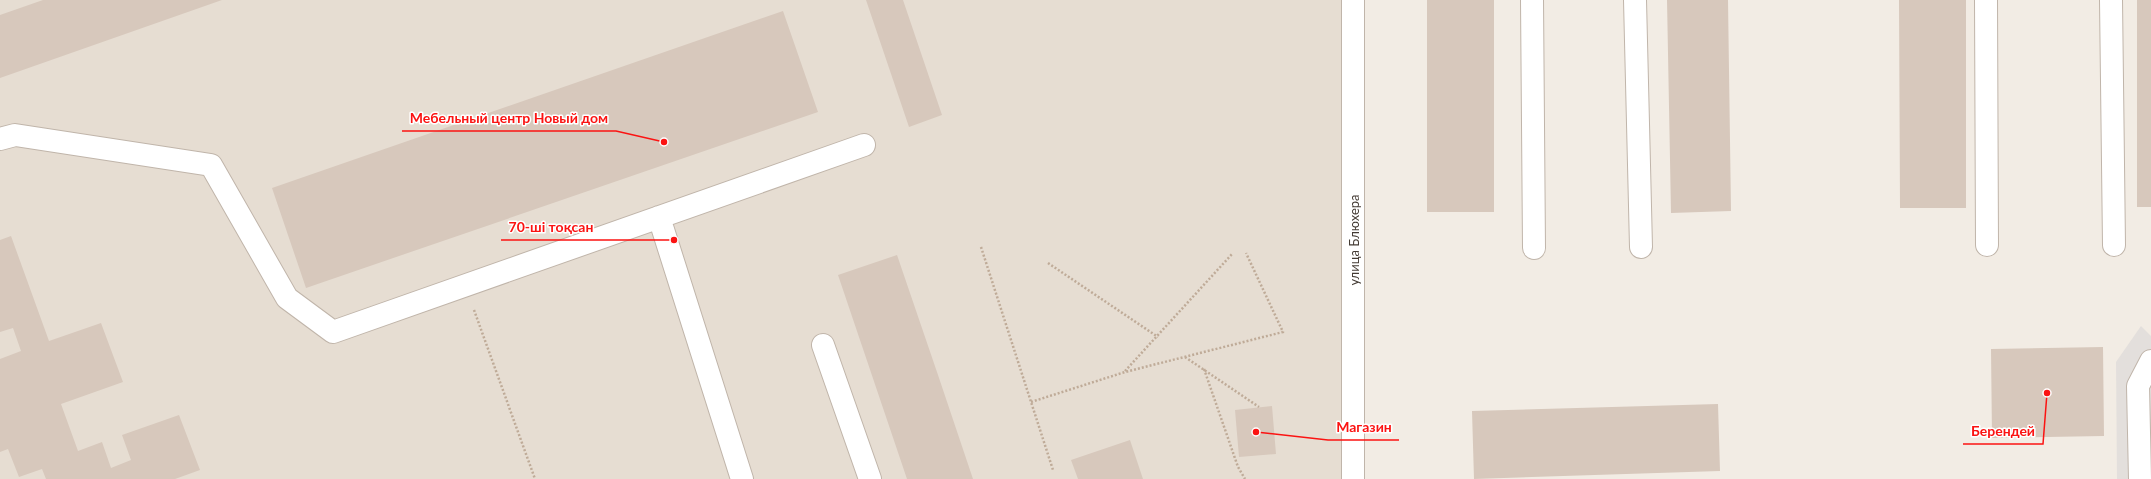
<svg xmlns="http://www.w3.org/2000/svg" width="2151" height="479" font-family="Lato,sans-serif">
	<rect width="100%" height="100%" fill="#f2ece4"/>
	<path fill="#e6ddd2" d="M0,0H1350L1347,479H0Z"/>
	<path fill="#e3dfdc" d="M2141,326L2151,336V479H2117L2116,362Z"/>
	<path fill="#d7c8bc" d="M43,0H222L0,78V15Z
		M866,0H903L942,115L909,127Z
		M1427,0H1494V212H1427Z
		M1667,0H1728L1731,211L1671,213Z
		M1899,0H1966V208H1900Z
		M2137,0H2151V207H2137Z
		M783,11L818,112L306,288L272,188Z
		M11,236L49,341L101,323L123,382L61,404L78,451L102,442L111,468L131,460L122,435L179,415L200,470L175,479H46L42,469L19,477L8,449L0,452V359L21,351L13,328L0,332V240Z
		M897,255L938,375L973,479H907L838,275Z
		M2103,347L2104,436L1992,438L1991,349Z
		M1718,404L1720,471L1474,479L1472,411Z
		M1272,406L1276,454L1239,457L1235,410Z
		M1130,440L1143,479H1078L1071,460Z"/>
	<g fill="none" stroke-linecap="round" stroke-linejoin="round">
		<g stroke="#c0b5aa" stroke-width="24">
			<path id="minor" d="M1532,0L1534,248
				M1635,0L1641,247
				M1986,0L1987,245
				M2111,0L2114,245
				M0,139L15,135L211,165L287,298L333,332L864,145
				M659,217L742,479
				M823,345L870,479
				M1353,479V0
				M2140,479L2138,386L2151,361"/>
		</g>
		<path stroke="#bfab98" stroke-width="2.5" stroke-dasharray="2 2" stroke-linecap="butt" d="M981,247L1053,470
			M1048,263L1158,337
			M474,310L535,479
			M1185,357L1259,407
			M1204,369L1238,467L1245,479
			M1125,371L1233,253
			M1031,402L1125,372L1283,332L1246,253"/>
		<use href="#minor" stroke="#fff" stroke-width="22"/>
	</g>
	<g text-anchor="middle" stroke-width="3" stroke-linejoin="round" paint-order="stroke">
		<g font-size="13" fill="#443b34" stroke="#fff">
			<text transform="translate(1354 240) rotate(-90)" y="5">улица Блюхера</text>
		</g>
	</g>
	<path fill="none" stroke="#fb1312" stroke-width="1.5" d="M664 142L616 131H402M674 240L602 240H501M1256 432L1328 440H1399M2047 393L2043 444H1963"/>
	<g fill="#fb1312" stroke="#fff" stroke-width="1.5">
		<circle cx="664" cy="142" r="4"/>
		<circle cx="674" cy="240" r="4"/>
		<circle cx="1256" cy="432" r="4"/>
		<circle cx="2047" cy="393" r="4"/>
	</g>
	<g font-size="14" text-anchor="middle" font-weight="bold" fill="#fb1312" stroke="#fff" stroke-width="3" stroke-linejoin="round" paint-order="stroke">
		<text x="509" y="123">Мебельный центр Новый дом</text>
		<text x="551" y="232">70-ші тоқсан</text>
		<text x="1364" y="432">Магазин</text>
		<text x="2003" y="436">Берендей</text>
	</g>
</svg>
